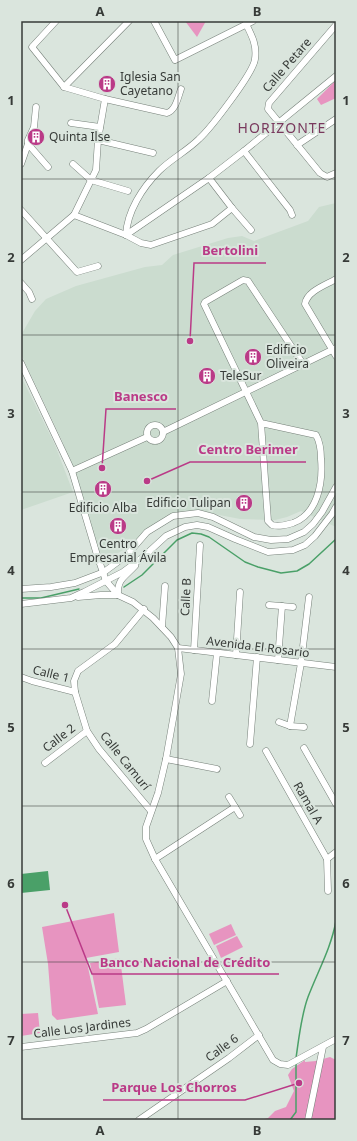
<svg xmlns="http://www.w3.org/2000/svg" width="357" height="1141" viewBox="0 0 357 1141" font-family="'Noto Sans',sans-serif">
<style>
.built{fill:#cbdccf}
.green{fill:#e794c0}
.water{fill:#4aa068}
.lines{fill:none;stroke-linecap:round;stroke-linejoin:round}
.stream{stroke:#4aa068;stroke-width:1.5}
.minor-casing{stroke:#768079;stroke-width:7}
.minor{stroke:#fff;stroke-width:6}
.grid{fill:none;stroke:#373b38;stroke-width:1;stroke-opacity:0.55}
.labels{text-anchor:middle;stroke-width:4;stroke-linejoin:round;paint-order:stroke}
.street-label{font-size:12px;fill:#373b38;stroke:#dae5dd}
.poi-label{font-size:12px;fill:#373b38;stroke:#dae5dd;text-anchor:start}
.quarter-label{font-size:14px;letter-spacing:1px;fill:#79395d;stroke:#dae5dd}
.leader{fill:none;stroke:#ba3a87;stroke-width:1.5}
.callout-dot{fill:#ba3a87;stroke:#dae5dd;stroke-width:1.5}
.callout-label{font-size:13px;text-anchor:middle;font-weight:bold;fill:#ba3a87;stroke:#dae5dd;stroke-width:4;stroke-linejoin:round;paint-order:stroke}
.neatline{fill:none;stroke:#373b38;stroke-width:1.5}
.grid-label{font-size:13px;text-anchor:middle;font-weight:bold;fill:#373b38}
</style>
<rect width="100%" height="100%" fill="#dae5dd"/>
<!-- built -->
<g class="built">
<path d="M336,203v324l-35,-16 -14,6 -12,3 -35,-1 -31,-6 -32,1 -32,18 -22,18 -13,8h-5l-5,-3 -37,-112 -42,-89v-19l14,-24 11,-12 30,-13 69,-19 17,-2 11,-10 55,-17 14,-2 12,5 54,-20 11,-14z"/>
<path d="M21,376l34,69 18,47 -52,18z"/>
</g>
<!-- green -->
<g class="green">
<path d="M185,21h21l-9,16z"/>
<path d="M336,80v18l-15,7 -4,-6z"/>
<path d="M114,913l5,39 -33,6 12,56 -41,6 -5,-5 -4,-51 -6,-37z"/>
<path d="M231,924l5,11 -22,10 -5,-11z"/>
<path d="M237,936l6,11 -22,11 -5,-12z"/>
<path d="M120,958l6,47 -27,3 -9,-45z"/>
<path d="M38,1013l2,20 -19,3v-22z"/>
<path d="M330,1057l4,2h2v60l-1,1h-74l7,-2 7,-7 11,-4 8,-16 -6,-16 4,-6 13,-9v2l11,-1z"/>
</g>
<!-- water -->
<path class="water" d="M48,871l2,19 -29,3v-19z"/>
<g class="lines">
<!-- stream -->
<g class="stream">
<path d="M124,587l18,-12 35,-35 15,-7 9,1 8,3 36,25 13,5 23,6 16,-2 12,-7 27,-25"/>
<path d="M21,598h20l38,-9"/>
<path d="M296,1058c3,-20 5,-42 12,-61 10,-26 23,-49 28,-76"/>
<path d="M290,1120l6,-8v-48"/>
</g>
<defs>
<g id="minor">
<path d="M56,21l-24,26 32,40 41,12 62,14c9,-3 11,-16 14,-24"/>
<path d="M154,21l21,39 78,-39"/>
<path d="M336,25l-67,78 -1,6 52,64 7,4 9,-4"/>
<path d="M64,87l65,-66"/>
<path d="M71,123l29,4"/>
<path d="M98,140l55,13"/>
<path d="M28,144v-4l6,-13 2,-20"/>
<path d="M297,145l39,-26"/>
<path d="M244,151l46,59 2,5"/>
<path d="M21,164l7,-20 20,23"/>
<path d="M73,164l18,16 37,11"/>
<path d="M209,178l23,30 19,22"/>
<path d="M21,210l56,62 21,-6"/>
<path d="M74,215l22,-45 2,-30 7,-41"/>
<path d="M126,235l83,-57 35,-27 92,-75"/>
<path d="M126,235c1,-23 16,-47 33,-64 12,-12 28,-20 40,-32 12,-11 55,-67 56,-80 2,-14 -3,-23 -9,-35"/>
<path d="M21,260l53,-45 52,20 15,8 10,2 61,-21 20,-16"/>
<path d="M336,279c-10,6 -29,12 -31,25l31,52"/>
<path d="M21,283l8,9 3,7"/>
<path d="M21,363l51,108 25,84 9,26 12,14 15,7 20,16 18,19 7,11 3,26 -15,85 -8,34 -12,34v12l9,20 118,201 7,4 8,1 48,-26"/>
<path d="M261,423l55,12c4,7 5,16 5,24 2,23 -3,55 -28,64 -7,2 -14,4 -21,2l-4,-4 -7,-98 -57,-119 1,-2 38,-22 5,1 55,83"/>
<circle cx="155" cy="433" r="8"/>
<path d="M163,432l173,-84"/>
<path d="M72,471l75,-34"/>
<path d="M97,556c9,5 13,5 23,2"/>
<path d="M21,589l30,-2 24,-4 29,-11 23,-17 20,-23 26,-16 25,-3 15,4 41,20 17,3 17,-1 16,-7 9,-8 9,-12 14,-25"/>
<path d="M118,595c-1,-16 7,-18 17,-29"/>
<path d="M78,597l23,-2h17"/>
<path d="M21,604l50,-6 13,-6 39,-20 19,-14 24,-22 19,-9 12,-2 11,2 27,12 33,13 25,-2 12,-5 10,-9 17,-22 4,-7"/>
<path d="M269,605l24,2"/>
<path d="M144,609l-29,35 -37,27 -4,10 1,11 12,39 12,18 52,62"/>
<path d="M162,627l3,-41"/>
<path d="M178,648l158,19"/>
<path d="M194,650l6,-105"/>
<path d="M236,655l4,-63"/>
<path d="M278,660l4,-54"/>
<path d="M21,677l11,4 43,11"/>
<path d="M212,701l5,-48"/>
<path d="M279,722l11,4 14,1"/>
<path d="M290,726l11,-63 8,-66"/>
<path d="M250,744l7,-87"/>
<path d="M304,748l32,56"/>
<path d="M266,751l61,108 1,32"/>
<path d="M166,759l51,10"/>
<path d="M45,763l42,-32"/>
<path d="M229,797l11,18"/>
<path d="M155,859l80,-52"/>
<path d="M327,859l9,-7"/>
<path d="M21,1047l116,-14 9,-4 81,-48"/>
<path d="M139,1120l90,-62 30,-23"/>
<path d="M308,1120l15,-73"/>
</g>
</defs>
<!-- minor casing -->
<use href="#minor" class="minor-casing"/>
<!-- minor -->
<use href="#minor" class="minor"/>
</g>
<!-- grid -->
<path class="grid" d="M178,21v1099M21,179h315M21,335h315M21,492h315M21,649h315M21,806h315M21,962h315"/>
<!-- icons -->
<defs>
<symbol id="building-disc" viewBox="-11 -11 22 22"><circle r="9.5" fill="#ba3a87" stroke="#dae5dd"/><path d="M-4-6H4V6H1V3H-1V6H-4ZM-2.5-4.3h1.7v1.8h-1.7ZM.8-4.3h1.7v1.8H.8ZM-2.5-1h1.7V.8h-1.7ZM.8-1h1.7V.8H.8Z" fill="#fff"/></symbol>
</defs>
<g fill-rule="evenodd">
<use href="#building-disc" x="97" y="74" width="20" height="20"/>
<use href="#building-disc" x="26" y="127" width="20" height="20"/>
<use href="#building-disc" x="243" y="347" width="20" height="20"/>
<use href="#building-disc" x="197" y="366" width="20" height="20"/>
<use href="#building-disc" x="93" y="479" width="20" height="20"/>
<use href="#building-disc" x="234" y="493" width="20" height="20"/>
<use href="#building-disc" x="108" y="516" width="20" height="20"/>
</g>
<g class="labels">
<!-- street labels -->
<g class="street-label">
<text transform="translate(287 65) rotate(-49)" y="4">Calle Petare</text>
<text transform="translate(186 597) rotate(-87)" y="4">Calle B</text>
<text transform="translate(258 647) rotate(7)" y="4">Avenida El Rosario</text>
<text transform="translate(51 674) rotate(14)" y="4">Calle 1</text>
<text transform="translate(59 738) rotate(-38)" y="4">Calle 2</text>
<text transform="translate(125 761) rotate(51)" y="4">Calle Camurí</text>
<text transform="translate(308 803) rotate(60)" y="4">Ramal A</text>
<text transform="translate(82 1028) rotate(-7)" y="4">Calle Los Jardines</text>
<text transform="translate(222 1048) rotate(-36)" y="4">Calle 6</text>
</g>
<!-- poi labels -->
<g class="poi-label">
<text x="120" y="81">Iglesia San<tspan x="120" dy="14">Cayetano</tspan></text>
<text x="49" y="141">Quinta Ilse</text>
<text x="266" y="354">Edificio<tspan x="266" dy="14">Oliveira</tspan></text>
<text x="220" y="380">TeleSur</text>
<text x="231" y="507" text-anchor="end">Edificio Tulipan</text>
<text x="103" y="512" text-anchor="middle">Edificio Alba</text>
<text x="118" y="548" text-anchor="middle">Centro<tspan x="118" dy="14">Empresarial Ávila</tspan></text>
</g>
<!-- quarter labels -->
<g class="quarter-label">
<text x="282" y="133">HORIZONTE</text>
</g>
</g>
<!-- callouts -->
<path class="leader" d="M190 341L194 263H266M102 468L106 409H176M147 481L190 462H306M65 905L92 974H279M299 1083L245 1100H103"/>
<g class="callout-dot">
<circle cx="190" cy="341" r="4"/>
<circle cx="102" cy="468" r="4"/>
<circle cx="147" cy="481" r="4"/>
<circle cx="65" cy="905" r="4"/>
<circle cx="299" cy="1083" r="4"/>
</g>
<g class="callout-label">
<text x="230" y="255">Bertolini</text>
<text x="141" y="401">Banesco</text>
<text x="248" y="454">Centro Berimer</text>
<text x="185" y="967">Banco Nacional de Crédito</text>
<text x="174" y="1092">Parque Los Chorros</text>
</g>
<!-- border -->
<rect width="357" height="1141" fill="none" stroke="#dae5dd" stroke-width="44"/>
<rect x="22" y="22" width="313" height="1097" class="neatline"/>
<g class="grid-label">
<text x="100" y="16">A</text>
<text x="257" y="16">B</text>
<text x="11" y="105">1</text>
<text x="346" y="105">1</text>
<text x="11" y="262">2</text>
<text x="346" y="262">2</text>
<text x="11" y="418">3</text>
<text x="346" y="418">3</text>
<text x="11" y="575">4</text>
<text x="346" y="575">4</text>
<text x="11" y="732">5</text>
<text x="346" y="732">5</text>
<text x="11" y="888">6</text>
<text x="346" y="888">6</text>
<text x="11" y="1045">7</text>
<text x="346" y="1045">7</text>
<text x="100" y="1135">A</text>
<text x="257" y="1135">B</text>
</g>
</svg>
